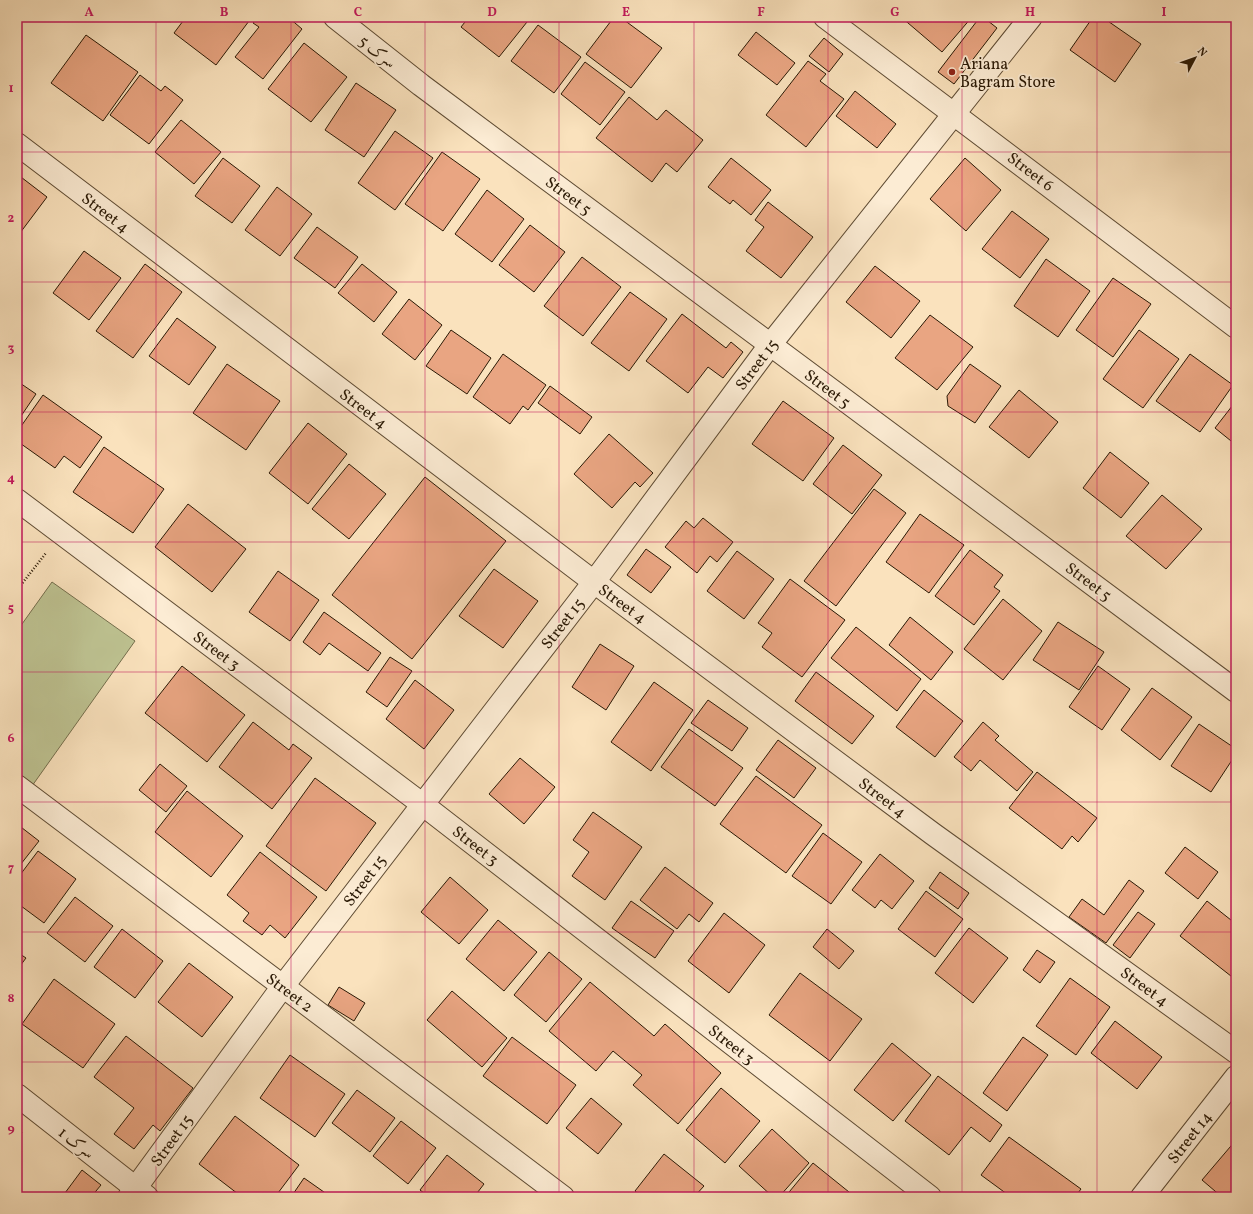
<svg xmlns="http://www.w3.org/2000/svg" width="1253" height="1214" viewBox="0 0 1253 1214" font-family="Vollkorn,Amiri,serif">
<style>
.green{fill:#bec392;stroke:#746e4c}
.building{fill:#e9a582;stroke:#2a1905}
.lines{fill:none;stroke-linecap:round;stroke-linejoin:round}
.minor-casing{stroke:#5e4b33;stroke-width:24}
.path{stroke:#2a1905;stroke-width:2.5;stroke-dasharray:1 2;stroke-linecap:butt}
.minor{stroke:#fcecd4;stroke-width:22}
.grid{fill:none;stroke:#c2185b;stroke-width:1;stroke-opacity:0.55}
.poi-dot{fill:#8f2418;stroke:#fcecd4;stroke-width:1.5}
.labels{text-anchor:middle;stroke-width:3.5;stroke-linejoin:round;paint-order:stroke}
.street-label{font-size:16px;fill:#2a1905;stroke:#fcecd4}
.poi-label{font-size:16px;fill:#2a1905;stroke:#fcecd4;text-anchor:start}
.neatline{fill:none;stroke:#c2185b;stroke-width:1.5}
.grid-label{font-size:13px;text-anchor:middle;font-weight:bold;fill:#c2185b}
</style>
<rect width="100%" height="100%" fill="#fae2bd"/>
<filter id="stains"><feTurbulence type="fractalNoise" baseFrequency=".005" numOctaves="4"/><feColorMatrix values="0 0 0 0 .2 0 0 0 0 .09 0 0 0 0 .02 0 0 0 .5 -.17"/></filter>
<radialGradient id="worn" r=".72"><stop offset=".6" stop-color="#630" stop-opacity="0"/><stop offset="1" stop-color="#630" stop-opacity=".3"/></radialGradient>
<!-- green -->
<path class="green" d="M52,582l83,59 -103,145 -15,-10v-145z"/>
<!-- building -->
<g class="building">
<path d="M164,17h11l-4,5z"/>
<path d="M186,17h66l-36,48 -42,-32z"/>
<path d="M258,17h30l14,12 -39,50 -28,-22 24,-30 -6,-4z"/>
<path d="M469,17h62l-32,40 -38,-30z"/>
<path d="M614,17h6l42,31 -31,40 -45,-34z"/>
<path d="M901,17h71l-30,35z"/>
<path d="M980,17h3l14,11 -43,56 -16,-12z"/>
<path d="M1093,17h9l39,27 -26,38 -45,-32z"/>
<path d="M538,25l43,32 -27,36 -43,-32z"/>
<path d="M756,32l39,31 -18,22 -39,-30z"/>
<path d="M86,35l52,37 -35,49 -52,-38z"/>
<path d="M824,38l19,16 -14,18 -20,-16z"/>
<path d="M304,43l43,34 -36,45 -43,-33z"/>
<path d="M808,61l18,13 -6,7 24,18 -38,48 -40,-32z"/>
<path d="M585,62l40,30 -25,33 -39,-31z"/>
<path d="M140,75l21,16 4,-5 18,14 -34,44 -39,-29z"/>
<path d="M356,83l40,27 -32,47 -39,-27z"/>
<path d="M855,91l41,33 -19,24 -41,-32z"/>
<path d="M629,97l28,23 9,-10 37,30 -26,32 -11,-9 -14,19 -56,-44z"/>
<path d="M181,120l40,32 -27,32 -39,-32z"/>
<path d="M395,131l38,27 -38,52 -37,-27z"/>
<path d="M442,152l38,27 -37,52 -38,-27z"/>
<path d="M223,158l37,28 -28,37 -37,-27z"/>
<path d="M731,158l40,32 -20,25 -18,-15 -3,4 -22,-17z"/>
<path d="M965,158l36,32 -35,41 -36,-32z"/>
<path d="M17,174l30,23 -30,40z"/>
<path d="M277,187l35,27 -32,42 -35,-26z"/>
<path d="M487,190l37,29 -32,43 -37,-28z"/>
<path d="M768,202l45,35 -32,41 -35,-27 18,-24 -9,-7z"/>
<path d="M1012,211l37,28 -29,39 -38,-29z"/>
<path d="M530,225l35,27 -31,40 -35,-27z"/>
<path d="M317,227l41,30 -23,31 -41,-30z"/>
<path d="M84,251l37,27 -32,42 -36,-27z"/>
<path d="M582,257l39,30 -38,49 -39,-30z"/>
<path d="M1046,259l44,32 -32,46 -44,-31z"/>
<path d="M145,264l37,28 -49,66 -37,-27z"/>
<path d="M362,264l35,28 -23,30 -36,-29z"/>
<path d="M875,266l45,35 -29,37 -45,-36z"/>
<path d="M1113,278l38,26 -38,53 -37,-27z"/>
<path d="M630,292l37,27 -38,52 -38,-28z"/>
<path d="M409,299l33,26 -27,35 -33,-26z"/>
<path d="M682,314l44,34 5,-6 12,10 -20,26 -15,-11 -20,26 -42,-32z"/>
<path d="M930,315l43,32 -36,43 -42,-32z"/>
<path d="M177,318l39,29 -27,38 -40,-29z"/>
<path d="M451,330l40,28 -24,36 -41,-28z"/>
<path d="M1139,330l40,29 -36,49 -40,-29z"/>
<path d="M503,354l43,31 -18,25 -5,-4 -13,18 -37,-27z"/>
<path d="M1190,354l43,31 -33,47 -44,-31z"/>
<path d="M227,364l53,37 -34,49 -53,-37z"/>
<path d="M970,364l31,22 -26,37 -27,-17 -1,-10z"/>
<path d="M17,381l19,13 -19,28z"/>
<path d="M550,386l42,31 -12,17 -42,-31z"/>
<path d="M1019,390l39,32 -29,36 -40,-31z"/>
<path d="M43,395l59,42 -22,31 -16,-12 -9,12 -38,-27v-9z"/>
<path d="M783,401l51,37 -31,43 -51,-37z"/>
<path d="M1236,401v44l-21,-17z"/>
<path d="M308,423l39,31 -39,50 -39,-31z"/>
<path d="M609,434l44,39 -13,14 -5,-5 -23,26 -38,-34z"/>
<path d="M843,445l39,30 -30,39 -39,-30z"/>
<path d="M104,447l60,42 -31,44 -60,-41z"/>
<path d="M1110,452l39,31 -28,35 -38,-30z"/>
<path d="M349,464l37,30 -37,45 -37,-30z"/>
<path d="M425,477l81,64 -94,118 -80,-64z"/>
<path d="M874,489l32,24 -70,93 -32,-25z"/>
<path d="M1162,495l40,34 -36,40 -40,-33z"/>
<path d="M188,504l58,45 -34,43 -57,-45z"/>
<path d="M920,514l44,31 -35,48 -43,-31z"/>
<path d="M703,518l30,24 -16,20 -7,-6 -13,17 -32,-26 21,-26 8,7z"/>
<path d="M646,549l25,18 -20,26 -24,-18z"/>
<path d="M970,550l33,25 -9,12 6,4 -26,34 -39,-29z"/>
<path d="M737,551l37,28 -30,40 -37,-28z"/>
<path d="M494,569l44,32 -35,47 -44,-32z"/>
<path d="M278,571l41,29 -29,41 -41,-29z"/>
<path d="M790,579l55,41 -43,57 -40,-30 10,-14 -14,-10z"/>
<path d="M1003,599l39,32 -39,49 -39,-31z"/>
<path d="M324,612l57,41 -13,18 -39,-28 -9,12 -17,-13z"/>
<path d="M910,617l43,35 -22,28 -42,-35z"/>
<path d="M1058,622l46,30 -25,38 -46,-30z"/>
<path d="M856,627l65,52 -24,32 -66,-53z"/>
<path d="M600,644l34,22 -28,44 -34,-23z"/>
<path d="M390,657l22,14 -25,36 -21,-15z"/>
<path d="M182,666l63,49 -38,47 -62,-49z"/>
<path d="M1098,666l32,23 -28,41 -33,-23z"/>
<path d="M816,672l58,44 -22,28 -57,-43z"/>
<path d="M415,680l39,30 -30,39 -38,-30z"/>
<path d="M654,682l39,28 -42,61 -40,-29z"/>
<path d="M1152,688l40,29 -32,43 -39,-30z"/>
<path d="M924,690l39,31 -28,36 -39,-30z"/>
<path d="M708,700l40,28 -16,23 -41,-28z"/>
<path d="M253,722l36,28 4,-6 19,14 -40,51 -53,-42z"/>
<path d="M983,722l16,14 -4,4 38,32 -16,19 -37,-31 -9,11 -17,-14z"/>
<path d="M1199,724l37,25v5l-25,38 -40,-26z"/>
<path d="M689,729l54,39 -28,38 -54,-39z"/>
<path d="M778,740l38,28 -22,30 -38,-28z"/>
<path d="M520,758l35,29 -31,37 -35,-30z"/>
<path d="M160,764l27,22 -21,26 -27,-22z"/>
<path d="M1037,772l60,46 -19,24 -6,-6 -10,13 -53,-41z"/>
<path d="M756,776l66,49 -36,48 -66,-49z"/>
<path d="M315,778l61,45 -50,68 -60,-45z"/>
<path d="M187,791l56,45 -32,41 -56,-45z"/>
<path d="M1236,794v11l-5,-4z"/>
<path d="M593,812l49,35 -37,53 -33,-24 17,-24 -16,-12z"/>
<path d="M17,824l22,17 -22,28z"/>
<path d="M823,833l39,29 -31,42 -39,-28z"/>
<path d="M1185,847l33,25 -20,27 -33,-26z"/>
<path d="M38,851l38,28 -32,44 -27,-20v-24z"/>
<path d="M260,852l57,45 -32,41 -15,-13 -8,10 -19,-14 6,-8 -22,-18z"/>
<path d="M880,854l34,27 -22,28 -11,-9 -6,8 -23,-18z"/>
<path d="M665,867l48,36 -14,19 -10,-8 -12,15 -37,-29z"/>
<path d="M940,872l29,21 -11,16 -29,-21z"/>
<path d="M450,877l38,33 -29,34 -38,-32z"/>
<path d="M1129,880l15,11 -38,52 -37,-26 13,-18 22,16z"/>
<path d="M926,891l37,28 -28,38 -37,-28z"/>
<path d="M75,897l38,29 -28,36 -38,-29z"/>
<path d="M631,901l43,30 -19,27 -43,-30z"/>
<path d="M1207,901l29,23v56l-56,-44z"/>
<path d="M1138,912l17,12 -25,34 -17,-13z"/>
<path d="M724,913l41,32 -36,48 -41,-32z"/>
<path d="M498,920l39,32 -33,39 -38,-32z"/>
<path d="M969,928l39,30 -35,45 -38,-30z"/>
<path d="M122,929l41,32 -28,37 -41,-31z"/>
<path d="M827,929l27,22 -15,18 -26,-22z"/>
<path d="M1037,950l18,12 -15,21 -17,-13z"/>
<path d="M17,952l9,6 -9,12z"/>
<path d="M549,952l33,27 -36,43 -32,-27z"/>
<path d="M189,963l44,34 -31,40 -44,-35z"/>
<path d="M800,973l62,46 -32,42 -61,-46z"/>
<path d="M1070,978l40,29 -34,48 -40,-29z"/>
<path d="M54,979l61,45 -32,44 -61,-44z"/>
<path d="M590,982l64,54 11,-12 56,49 -43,51 -45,-39 9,-10 -29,-24 -17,20 -47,-40z"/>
<path d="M339,987l26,16 -11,18 -26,-16z"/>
<path d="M452,991l55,47 -25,29 -55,-47z"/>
<path d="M1115,1021l47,36 -25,32 -46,-36z"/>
<path d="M126,1036l67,52 -33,43 -7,-6 -19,24 -20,-15 20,-26 -40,-31z"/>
<path d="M512,1037l64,48 -29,39 -64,-48z"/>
<path d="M1023,1037l25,18 -41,56 -24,-18z"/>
<path d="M892,1043l39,32 -38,46 -39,-31z"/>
<path d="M290,1055l55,39 -30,43 -55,-39z"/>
<path d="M938,1076l64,49 -12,17 -19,-15 -22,28 -44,-34z"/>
<path d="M721,1088l39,33 -35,42 -39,-33z"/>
<path d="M357,1090l38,28 -25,34 -38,-29z"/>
<path d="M591,1098l31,26 -24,30 -32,-26z"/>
<path d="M235,1116l64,49 -24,32h-33l-43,-33z"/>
<path d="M401,1121l35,27 -28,36 -35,-28z"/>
<path d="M17,1128l5,4 -5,8z"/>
<path d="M772,1129l37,34 -30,34h-6l-34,-31z"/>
<path d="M1009,1137l72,52 -6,8h-64l-30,-22z"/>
<path d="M1236,1140v57h-14l-20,-17z"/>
<path d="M664,1154l40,32 -10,11h-52l-7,-6z"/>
<path d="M447,1155l37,29 -10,13h-45l-9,-7z"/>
<path d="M813,1163l36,29 -4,5h-60z"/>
<path d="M82,1170l19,15 -10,12h-29z"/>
<path d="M304,1178l27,19h-40z"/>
</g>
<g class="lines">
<defs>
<g id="minor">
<path d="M335,17l86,68 815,606"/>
<path d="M825,17l411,310"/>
<path d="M17,144l577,438 339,252 303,218"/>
<path d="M17,500l405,304 508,393"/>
<path d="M17,786l546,411"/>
<path d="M17,1095l130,102"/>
<path d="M129,1197l154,-211 311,-404 176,-237 261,-328"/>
<path d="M1142,1197l94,-120"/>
</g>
</defs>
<!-- minor casing -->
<use href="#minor" class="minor-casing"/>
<!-- path -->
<path class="path" d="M17,590l29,-37"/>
<!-- minor -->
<use href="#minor" class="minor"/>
</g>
<!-- grid -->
<path class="grid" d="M156,17v1180M291,17v1180M425,17v1180M559,17v1180M694,17v1180M828,17v1180M962,17v1180M1097,17v1180M17,152h1219M17,282h1219M17,412h1219M17,542h1219M17,672h1219M17,802h1219M17,932h1219M17,1062h1219"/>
<!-- markers -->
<circle class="poi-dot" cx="952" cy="72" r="4"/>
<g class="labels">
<!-- street labels -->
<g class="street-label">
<text transform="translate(378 51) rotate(38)" y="6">سرک 5</text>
<text transform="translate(1031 171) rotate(37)" y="6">Street 6</text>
<text transform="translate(569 195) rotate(37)" y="6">Street 5</text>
<text transform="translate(106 212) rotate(37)" y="6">Street 4</text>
<text transform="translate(756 364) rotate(-53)" y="6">Street 15</text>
<text transform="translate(828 388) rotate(37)" y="6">Street 5</text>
<text transform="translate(364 408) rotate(37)" y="6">Street 4</text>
<text transform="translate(1089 581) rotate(37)" y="6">Street 5</text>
<text transform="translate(623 603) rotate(36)" y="6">Street 4</text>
<text transform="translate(562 623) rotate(-52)" y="6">Street 15</text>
<text transform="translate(217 650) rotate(37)" y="6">Street 3</text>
<text transform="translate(883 797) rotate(37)" y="6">Street 4</text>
<text transform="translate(476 845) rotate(38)" y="6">Street 3</text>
<text transform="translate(364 880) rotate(-53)" y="6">Street 15</text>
<text transform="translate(1145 986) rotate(36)" y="6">Street 4</text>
<text transform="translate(290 992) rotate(37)" y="6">Street 2</text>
<text transform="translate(732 1044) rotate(38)" y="6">Street 3</text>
<text transform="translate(1189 1137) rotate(-52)" y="6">Street 14</text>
<text transform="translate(171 1140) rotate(-54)" y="6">Street 15</text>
<text transform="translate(77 1142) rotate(38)" y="6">سرک 1</text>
</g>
<!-- poi labels -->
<g class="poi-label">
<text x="960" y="69">Ariana<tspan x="960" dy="18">Bagram Store</tspan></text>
</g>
</g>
<!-- margin -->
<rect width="1253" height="1214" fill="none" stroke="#fae2bd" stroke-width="44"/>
<!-- north arrow -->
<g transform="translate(1195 58) rotate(49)" stroke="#fcecd4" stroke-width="3" paint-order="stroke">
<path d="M0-3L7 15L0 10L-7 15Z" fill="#2a1905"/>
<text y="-6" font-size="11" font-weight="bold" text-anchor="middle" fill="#2a1905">N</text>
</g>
<rect x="22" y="22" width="1209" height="1170" class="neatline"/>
<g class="grid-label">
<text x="89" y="16">A</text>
<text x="224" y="16">B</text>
<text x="358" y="16">C</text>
<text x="492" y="16">D</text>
<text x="626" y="16">E</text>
<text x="761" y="16">F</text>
<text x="895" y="16">G</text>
<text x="1030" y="16">H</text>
<text x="1164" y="16">I</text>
<text x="11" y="92">1</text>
<text x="11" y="222">2</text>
<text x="11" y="352">3</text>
<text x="11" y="482">4</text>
<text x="11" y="612">5</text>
<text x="11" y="742">6</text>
<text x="11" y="872">7</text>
<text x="11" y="1002">8</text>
<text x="11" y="1132">9</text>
</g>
<rect width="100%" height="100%" filter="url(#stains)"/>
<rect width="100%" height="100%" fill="url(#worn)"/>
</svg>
